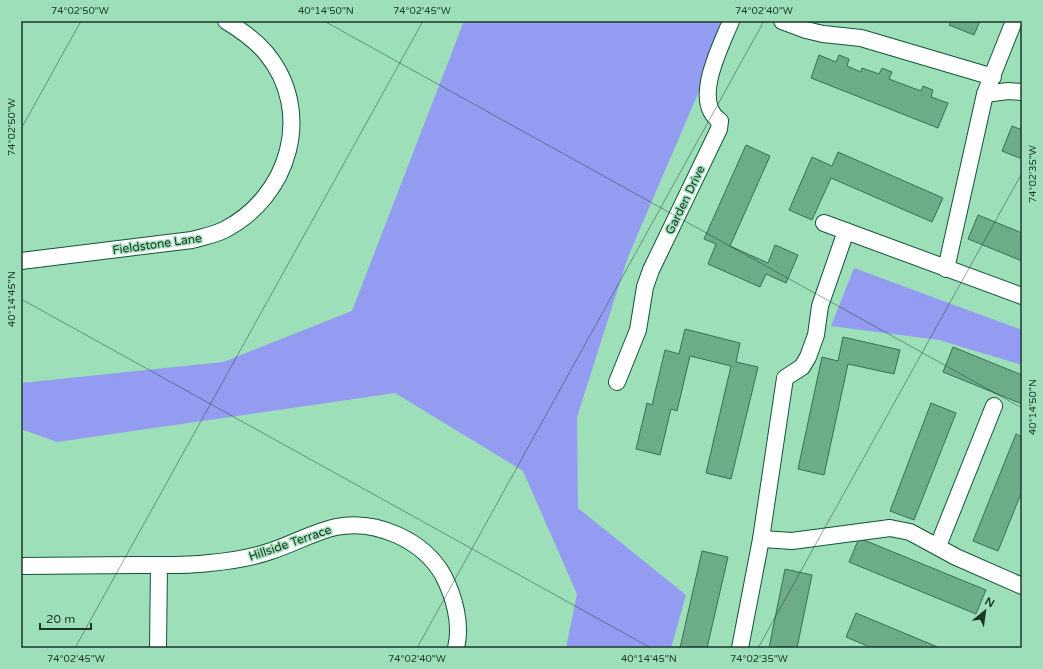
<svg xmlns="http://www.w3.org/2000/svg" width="1043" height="669" viewBox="0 0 1043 669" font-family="'Varela Round',sans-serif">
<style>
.green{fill:#939cf1}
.building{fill:#6cac87;stroke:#337351}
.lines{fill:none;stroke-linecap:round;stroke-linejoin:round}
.street-casing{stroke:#105636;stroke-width:18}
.street{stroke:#fff;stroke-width:16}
.ticks{fill:none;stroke:#1c3728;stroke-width:1;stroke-opacity:0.45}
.labels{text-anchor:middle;stroke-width:3;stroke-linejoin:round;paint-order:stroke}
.street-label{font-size:12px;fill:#1c3728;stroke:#9ddfb8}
.neatline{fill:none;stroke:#1c3728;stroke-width:1.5}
.ticks-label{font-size:10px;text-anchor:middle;fill:#1c3728}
</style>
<rect width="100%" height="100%" fill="#9ddfb8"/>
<!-- green -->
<g class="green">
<path d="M464,21h265l-101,236 -51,160 1,91 108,87 -15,53h-105l11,-54 -54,-123 -128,-78 -338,49 -36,-13v-46l202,-21 129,-51z"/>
<path d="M854,268l168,62v35l-83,-25 -108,-14z"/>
</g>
<!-- building -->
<g class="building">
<path d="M951,21h29l-6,14 -25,-10z"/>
<path d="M819,55l17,7 3,-7 10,4 -2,7 14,6 1,-4 17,6 3,-6 10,4 -3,7 32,12 2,-5 10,4 -2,7 17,6 -10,25 -127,-50z"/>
<path d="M1012,126l10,4v29l-20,-8z"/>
<path d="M746,145l24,11 -40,90 38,17 7,-18 23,10 -12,28 -20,-9 -6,13 -52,-23 8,-20 -12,-5z"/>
<path d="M838,152l105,46 -11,24 -101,-44 -19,42 -23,-10 23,-53 20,9z"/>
<path d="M978,215l44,18v28l-54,-22z"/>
<path d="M685,329l55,14 -4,19 22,5 -27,112 -25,-6 25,-107 -41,-10 -13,55 -6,-2 -11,46 -24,-6 11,-46 5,2 13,-55 14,4z"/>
<path d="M843,337l57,13 -6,24 -46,-10 -24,111 -26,-6 24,-112 16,4z"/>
<path d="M953,347l69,28v29l-79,-32z"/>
<path d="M931,403l25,10 -42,107 -24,-9z"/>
<path d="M1016,434l6,3v54l-24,60 -25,-10z"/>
<path d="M859,538l127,52 -10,24 -127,-52z"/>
<path d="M702,551l26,6 -21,91h-27z"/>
<path d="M785,569l27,6 -15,73h-28z"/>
<path d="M856,613l84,35h-68l-26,-11z"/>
</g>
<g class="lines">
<defs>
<g id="street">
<path d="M782,21l24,9 17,4 38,4 132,39"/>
<path d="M985,94l23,-3 14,1"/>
<path d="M824,223l198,73"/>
<path d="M21,261l171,-21c10,-3 22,-5 32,-10 65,-33 91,-118 42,-177 -11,-13 -25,-23 -40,-32"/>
<path d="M946,269l39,-175 29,-73"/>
<path d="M617,382l21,-52 7,-43 6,-17 68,-141 1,-8c-29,-19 1,-75 11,-100"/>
<path d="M761,539l31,2 98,-13 20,4 46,25 66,29"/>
<path d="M938,546l56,-140"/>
<path d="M21,566c38,0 77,-1 115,-1 24,0 49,1 73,-2 21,-2 42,-5 62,-12 22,-7 42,-19 65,-24 40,-8 87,13 107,48 11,21 19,49 13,73"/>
<path d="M158,648l1,-83"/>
<path d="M740,648l21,-109 24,-161 17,-11 6,-10 8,-22 4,-29 26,-75"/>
</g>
</defs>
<!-- street casing -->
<use href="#street" class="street-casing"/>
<!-- street -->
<use href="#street" class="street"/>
</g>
<!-- ticks -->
<path class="ticks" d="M324,21l698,387M21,129l60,-108M21,299l630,349M75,648l348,-627M417,648l347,-627M758,648l264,-475"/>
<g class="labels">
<!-- street labels -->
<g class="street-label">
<text transform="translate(685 200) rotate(-64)" y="4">Garden Drive</text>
<text transform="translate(157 244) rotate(-8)" y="4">Fieldstone Lane</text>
<text transform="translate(290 543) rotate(-19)" y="4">Hillside Terrace</text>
</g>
</g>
<!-- border -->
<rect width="1043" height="669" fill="none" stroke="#9ddfb8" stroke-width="44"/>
<!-- north arrow -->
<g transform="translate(985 611) rotate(29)" stroke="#9ddfb8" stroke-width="3" paint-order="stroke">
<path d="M0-3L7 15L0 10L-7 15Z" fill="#1c3728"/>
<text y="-6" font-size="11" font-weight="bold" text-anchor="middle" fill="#1c3728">N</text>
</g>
<!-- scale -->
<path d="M40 623v6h51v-6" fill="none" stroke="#1c3728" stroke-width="2"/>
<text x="46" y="623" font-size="12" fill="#1c3728" stroke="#9ddfb8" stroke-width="3" paint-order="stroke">20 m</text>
<rect x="22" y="22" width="999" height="625" class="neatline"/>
<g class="ticks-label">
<text x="80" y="14">74°02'50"W</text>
<text x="326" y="14">40°14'50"N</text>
<text x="422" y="14">74°02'45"W</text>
<text x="764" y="14">74°02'40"W</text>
<text transform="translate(11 127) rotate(-90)" y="4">74°02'50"W</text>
<text transform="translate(1032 174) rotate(-90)" y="4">74°02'35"W</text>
<text transform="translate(11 299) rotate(-90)" y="4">40°14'45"N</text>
<text transform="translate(1032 407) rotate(-90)" y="4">40°14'50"N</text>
<text x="76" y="662">74°02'45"W</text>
<text x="417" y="662">74°02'40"W</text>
<text x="649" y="662">40°14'45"N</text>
<text x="759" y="662">74°02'35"W</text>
</g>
</svg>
